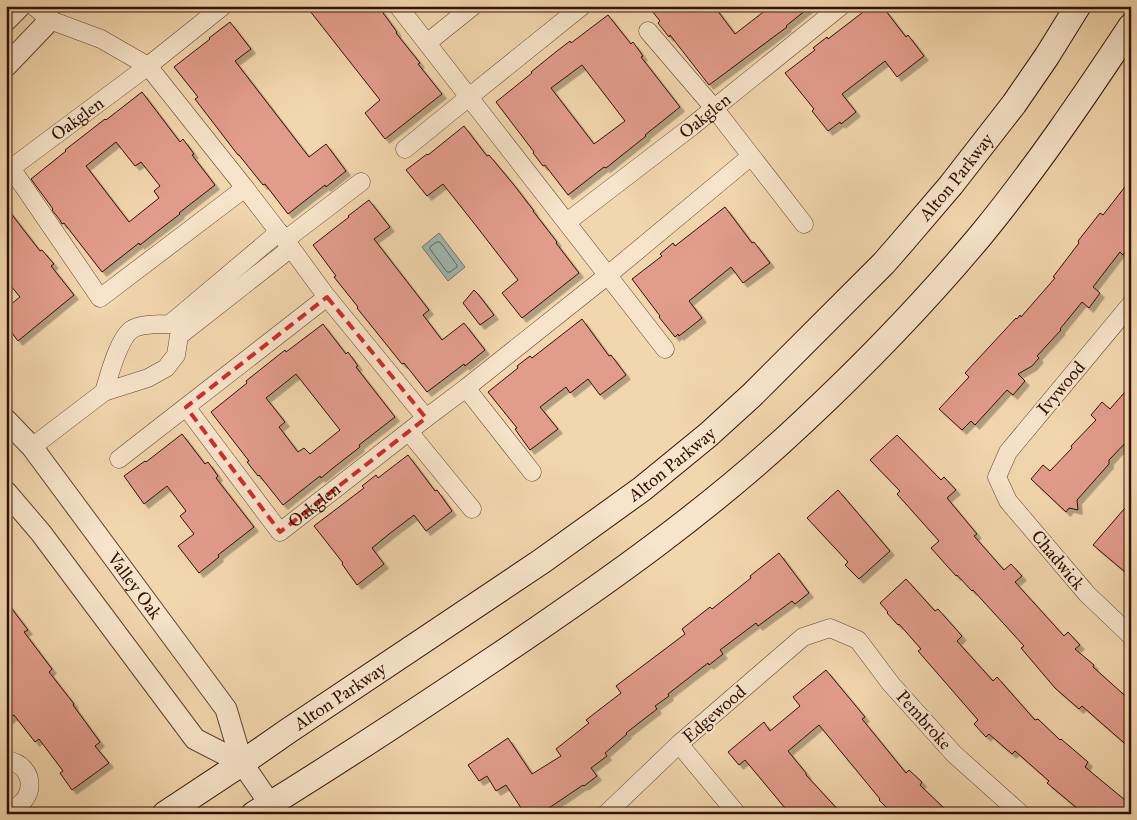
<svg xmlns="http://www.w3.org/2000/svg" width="1137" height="820" viewBox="0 0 1137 820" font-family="'IM FELL Great Primer',serif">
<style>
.water{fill:#9cb8af;stroke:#71756b}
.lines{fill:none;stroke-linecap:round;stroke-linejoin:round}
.shore{stroke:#66645a;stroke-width:1}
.building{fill:#e29c8c;stroke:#311104;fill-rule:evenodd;filter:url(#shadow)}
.minor-casing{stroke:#61422e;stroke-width:19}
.tertiary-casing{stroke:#61422e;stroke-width:23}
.secondary-casing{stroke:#311104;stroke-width:27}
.minor{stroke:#f7e4ca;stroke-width:18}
.tertiary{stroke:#f7e4ca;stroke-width:21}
.secondary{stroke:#f7e4ca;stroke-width:25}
.marked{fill:none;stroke:#d62828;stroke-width:4;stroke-dasharray:10 6;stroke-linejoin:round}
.labels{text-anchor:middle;stroke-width:4.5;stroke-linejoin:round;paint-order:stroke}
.street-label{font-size:18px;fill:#311104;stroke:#f7e4ca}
</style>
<defs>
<filter id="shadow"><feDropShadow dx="4.5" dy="4.5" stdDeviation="0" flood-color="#0004"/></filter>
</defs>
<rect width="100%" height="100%" fill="#f2d6ad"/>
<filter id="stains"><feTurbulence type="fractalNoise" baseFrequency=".004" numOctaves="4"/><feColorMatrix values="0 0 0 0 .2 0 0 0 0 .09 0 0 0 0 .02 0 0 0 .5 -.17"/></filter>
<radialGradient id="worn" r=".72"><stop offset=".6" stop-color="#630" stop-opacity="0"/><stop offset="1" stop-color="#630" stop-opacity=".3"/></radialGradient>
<!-- water -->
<path class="water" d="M439,233l26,34 -17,14 -26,-34z"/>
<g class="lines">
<!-- shore -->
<path class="shore" d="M437,242h3l17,23v2l-7,5h-3l-17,-23v-2z"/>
</g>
<!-- building -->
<g class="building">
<path d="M306,6h72l19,26 -1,1 24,30 -2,1 24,30 -57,45 -20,-26 15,-13z"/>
<path d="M648,6h66l21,28 36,-28h40l-25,20 1,1 -78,58 -39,-50 -1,2 -11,-14 2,-2z"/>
<path d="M871,6h11l24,31 2,-2 16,21 -27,21 -12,-16 -43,33 14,18 -15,12 -1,-2 -12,9 -16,-20 2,-2 -29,-36 30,-23 -2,-2 14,-11 1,2z"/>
<path d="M608,15l23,29 2,-2 10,14 -2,1 39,50 -35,28 1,1 -40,32 -2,-1 -36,28 -23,-30 -2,1 -10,-13 1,-1 -38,-50 36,-29 -1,-1 26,-21 13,-10 1,2zM582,65l43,56 -31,23 -43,-56z"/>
<path d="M230,22l21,27 -16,12 74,96 17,-13 20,27 -20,16 -1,-2 -37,29 -23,-30 -2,1 -24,-30h-1l-43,-56 3,-2 -24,-30 36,-28 -1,-1z"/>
<path d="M142,92l38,50 3,-3 11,15 -2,1 23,30 -36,28 1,1 -30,23 -10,8 -1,-2 -37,29 -38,-49 -2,1 -2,-4 -8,-10 1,-1 -22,-30 35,-28 -1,-1 40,-31 1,1zM116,142l19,24 6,-4 19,24 -6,5 5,7 -30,24 -43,-56z"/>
<path d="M464,126l23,30 2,-1 25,30 20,26h-1l24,31 -1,1 23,30 -57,45 -20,-25 16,-13 -41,-53 -34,-43 -16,12 -21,-26 21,-16 1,1z"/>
<path d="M1131,179v66l-8,10 -3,-3 -27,35 7,6 -11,15 -7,-6 -22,27 1,1 -24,26 2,2 -7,8 -14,8 7,7 -12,14 -6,-5 -32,35 -4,-4 -9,9 -23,-21 30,-32 -4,-4 51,-55 1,1 3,-4 1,2 34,-39 -2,-1 26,-34 -1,-2 22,-28 3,2z"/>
<path d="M369,200l21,27 -16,12 55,71 -6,5 19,25 22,-17 21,27 -20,16 -1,-2 -37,28 -23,-29 -2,1 -45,-56 1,-1 -24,-30 2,-1 -23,-31 36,-28 -1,-1z"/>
<path d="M6,207l34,44 2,-1 12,14 -3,2 23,29 -56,46 -12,-16v-17l14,-11 -14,-17z"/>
<path d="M725,207l27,36 2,-1 16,21 -27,20 -12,-16 -42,34 13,17 -23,18 -1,-2 -3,3 -16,-20 1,-1 -28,-37 30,-23 -2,-2 13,-11 2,3z"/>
<path d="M474,290l4,4 16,21 -14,10 -17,-22z"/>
<path d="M582,319l27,37 2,-1 15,20 -26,20 -12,-16 -18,14 -4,-6 -26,20 18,22 -28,21 -15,-21 2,-1 -29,-36 30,-24 -1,-2 13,-10 2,2z"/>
<path d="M323,324l23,30 2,-2 10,14 -2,1 39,50 -36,28 1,2 -27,21 -12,10 -1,-2 -37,29 -24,-30 -1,1 -11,-14 2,-1 -38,-49 36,-29 -1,-2 39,-31 1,2zM296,374l44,56 -30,24 -6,-6 -6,4 -19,-25 6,-5 -19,-24z"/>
<path d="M1131,385v52l-22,23v4l-32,36 1,10 -9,-2 -3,4 -35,-33 12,-14 7,6 22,-23 -1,-2 25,-26 -5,-5 11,-13 8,7z"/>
<path d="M182,434l23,30 3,-2 10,14 -2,2 38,49 -36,28 1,2 -20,16 -21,-27 16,-12 -14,-18 6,-5 -19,-25 -23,18 -20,-28 21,-15 1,1z"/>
<path d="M897,435l44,45 3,-3 12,13 -9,8 30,36 -3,2 30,34 7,-6 11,12 -7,6 49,54 4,-4 12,13 -5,4 19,16 -1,2 38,34v48l-49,-43 -3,3 -24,-21 -34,-40 3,-2 -51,-56 -1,1 -15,-16 -1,1 -25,-28 8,-7 -42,-47 3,-3 -30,-31z"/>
<path d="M408,455l27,36 2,-1 15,21 -26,20 -12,-16 -25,19 -17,14 12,16 -27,21 -15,-21 1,-1 -29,-37 50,-38 -2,-2 14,-11 2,3z"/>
<path d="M838,490l52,61 -31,28 -14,-14 3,-3 -41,-44z"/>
<path d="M1131,501v76l-38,-32z"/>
<path d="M779,553l30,40 -14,11 -3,-3 -34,25 -2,-3 -36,27 3,4 -14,11 -1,-2 -40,31 1,2 -14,10 2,3 -31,24 1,1 -22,19 2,3 -16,12 6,8 -13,10 -1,-1 -43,29h-15l-19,-29 -10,6 -9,-15 -8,5 -11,-16 40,-27 24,36 29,-18 -5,-7 33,-26 -3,-3 35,-27 -5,-7 69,-52 -3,-5 28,-22 2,2 39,-31 -1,-2z"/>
<path d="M906,579l29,32 3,-2 24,27 -5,5 36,40 4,-4 38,43 3,-1 22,21 1,-1 27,23 -3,5 46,38v9h-47l-37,-31 2,-2 -34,-30 -3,3 -23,-20 -3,3 -12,-13 4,-4 -60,-69 3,-2 -22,-25 -1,1 -11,-12 1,-1 -8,-9z"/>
<path d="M6,601l22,29 -4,2 28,37 -3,3 25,32 -1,1 27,37 -5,4 14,17 -37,27 -12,-17 3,-2 -24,-32 -4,3 -21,-27 -8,6z"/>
<path d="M826,670l39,47 -3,2 44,54 3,-3 13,12 -2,3 30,29h-57l-14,-14 1,-1 -61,-74 -31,26 18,22v2l36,39h-52l-45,-54 -6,5 -11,-13 36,-30 6,9 30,-25 -7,-9z"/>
</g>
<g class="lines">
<defs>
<g id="minor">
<path d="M34,6l16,14 51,19 47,27 97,122 46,60 36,49 99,121"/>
<path d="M398,6l267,343"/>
<path d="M648,31l66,77 90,116"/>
<path d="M427,43l46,-37"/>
<path d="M405,149l64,-52 113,-91"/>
<path d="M11,168l89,130 145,-110"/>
<path id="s1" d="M6,172l142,-106 75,-60"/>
<path id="s2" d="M567,222l124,-95 150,-121"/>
<path d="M285,240l76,-58"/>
<path d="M1131,304l-123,148 -11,25 11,24 79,93 44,42"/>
<path d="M466,388l66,84"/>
<path d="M104,392c5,-16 14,-52 27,-62 8,-6 29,-6 39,-6l109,-92"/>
<path id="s3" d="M186,407l94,125 146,-114 40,-30 142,-113 142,-118"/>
<path d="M409,432l63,77"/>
<path d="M32,447l72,-55 44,-14 18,-10 10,-13 3,-19 112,-88"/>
<path d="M119,459l208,-162"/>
<path d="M679,744l58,70"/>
<path d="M6,760c32,5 31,44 0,51"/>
<path d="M606,814l73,-70 124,-107 27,-9 28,12 33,44 63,70 67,60"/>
</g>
<g id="tertiary">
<path d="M6,20l14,-14"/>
<path d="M6,66l44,-46"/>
<path id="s4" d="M6,420l26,27 194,262 16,54 35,51"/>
<path d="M6,492l35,41 154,206 47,24"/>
</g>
<g id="secondary">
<path id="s5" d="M165,814l77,-51 46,-32 254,-170 100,-72 66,-54 44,-40 132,-132 20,-23 47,-55 63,-81 33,-48 31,-50"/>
<path d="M254,814c82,-50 162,-103 241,-156 108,-73 214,-147 309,-237 62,-58 122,-120 177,-186 54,-66 103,-138 150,-209"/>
</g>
</defs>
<!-- minor casing -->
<use href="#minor" class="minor-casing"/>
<!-- tertiary casing -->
<use href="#tertiary" class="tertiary-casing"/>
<!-- secondary casing -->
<use href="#secondary" class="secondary-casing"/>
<!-- minor -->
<use href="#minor" class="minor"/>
<!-- tertiary -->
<use href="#tertiary" class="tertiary"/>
<!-- secondary -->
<use href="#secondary" class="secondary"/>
</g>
<!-- marked area -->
<path class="marked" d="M327,297l99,121 -146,114 -94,-125z"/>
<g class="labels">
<!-- street labels -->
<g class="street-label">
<text dy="6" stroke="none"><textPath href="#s2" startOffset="174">Oakglen</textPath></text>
<text dy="6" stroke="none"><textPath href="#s1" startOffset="89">Oakglen</textPath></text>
<text dy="6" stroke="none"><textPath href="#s5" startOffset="1021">Alton Parkway</textPath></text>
<text transform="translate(1061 388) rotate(-50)" y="6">Ivywood</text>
<text dy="6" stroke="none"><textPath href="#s5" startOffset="616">Alton Parkway</textPath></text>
<text dy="6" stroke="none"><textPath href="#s3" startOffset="200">Oakglen</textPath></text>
<text transform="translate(1058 560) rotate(50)" y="6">Chadwick</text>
<text dy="6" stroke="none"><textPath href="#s4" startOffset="210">Valley Oak</textPath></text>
<text dy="6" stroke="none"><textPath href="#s5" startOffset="211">Alton Parkway</textPath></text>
<text transform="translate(714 714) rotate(-41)" y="6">Edgewood</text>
<text transform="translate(924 720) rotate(48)" y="6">Pembroke</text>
</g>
</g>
<!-- margin -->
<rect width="1137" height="820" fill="none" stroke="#f2d6ad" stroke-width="25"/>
<rect x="8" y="8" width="1122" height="805" fill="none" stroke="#311104" stroke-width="2.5"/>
<rect x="12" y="12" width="1112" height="795" fill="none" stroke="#311104"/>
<rect width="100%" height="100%" filter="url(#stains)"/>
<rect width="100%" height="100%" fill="url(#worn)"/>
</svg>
